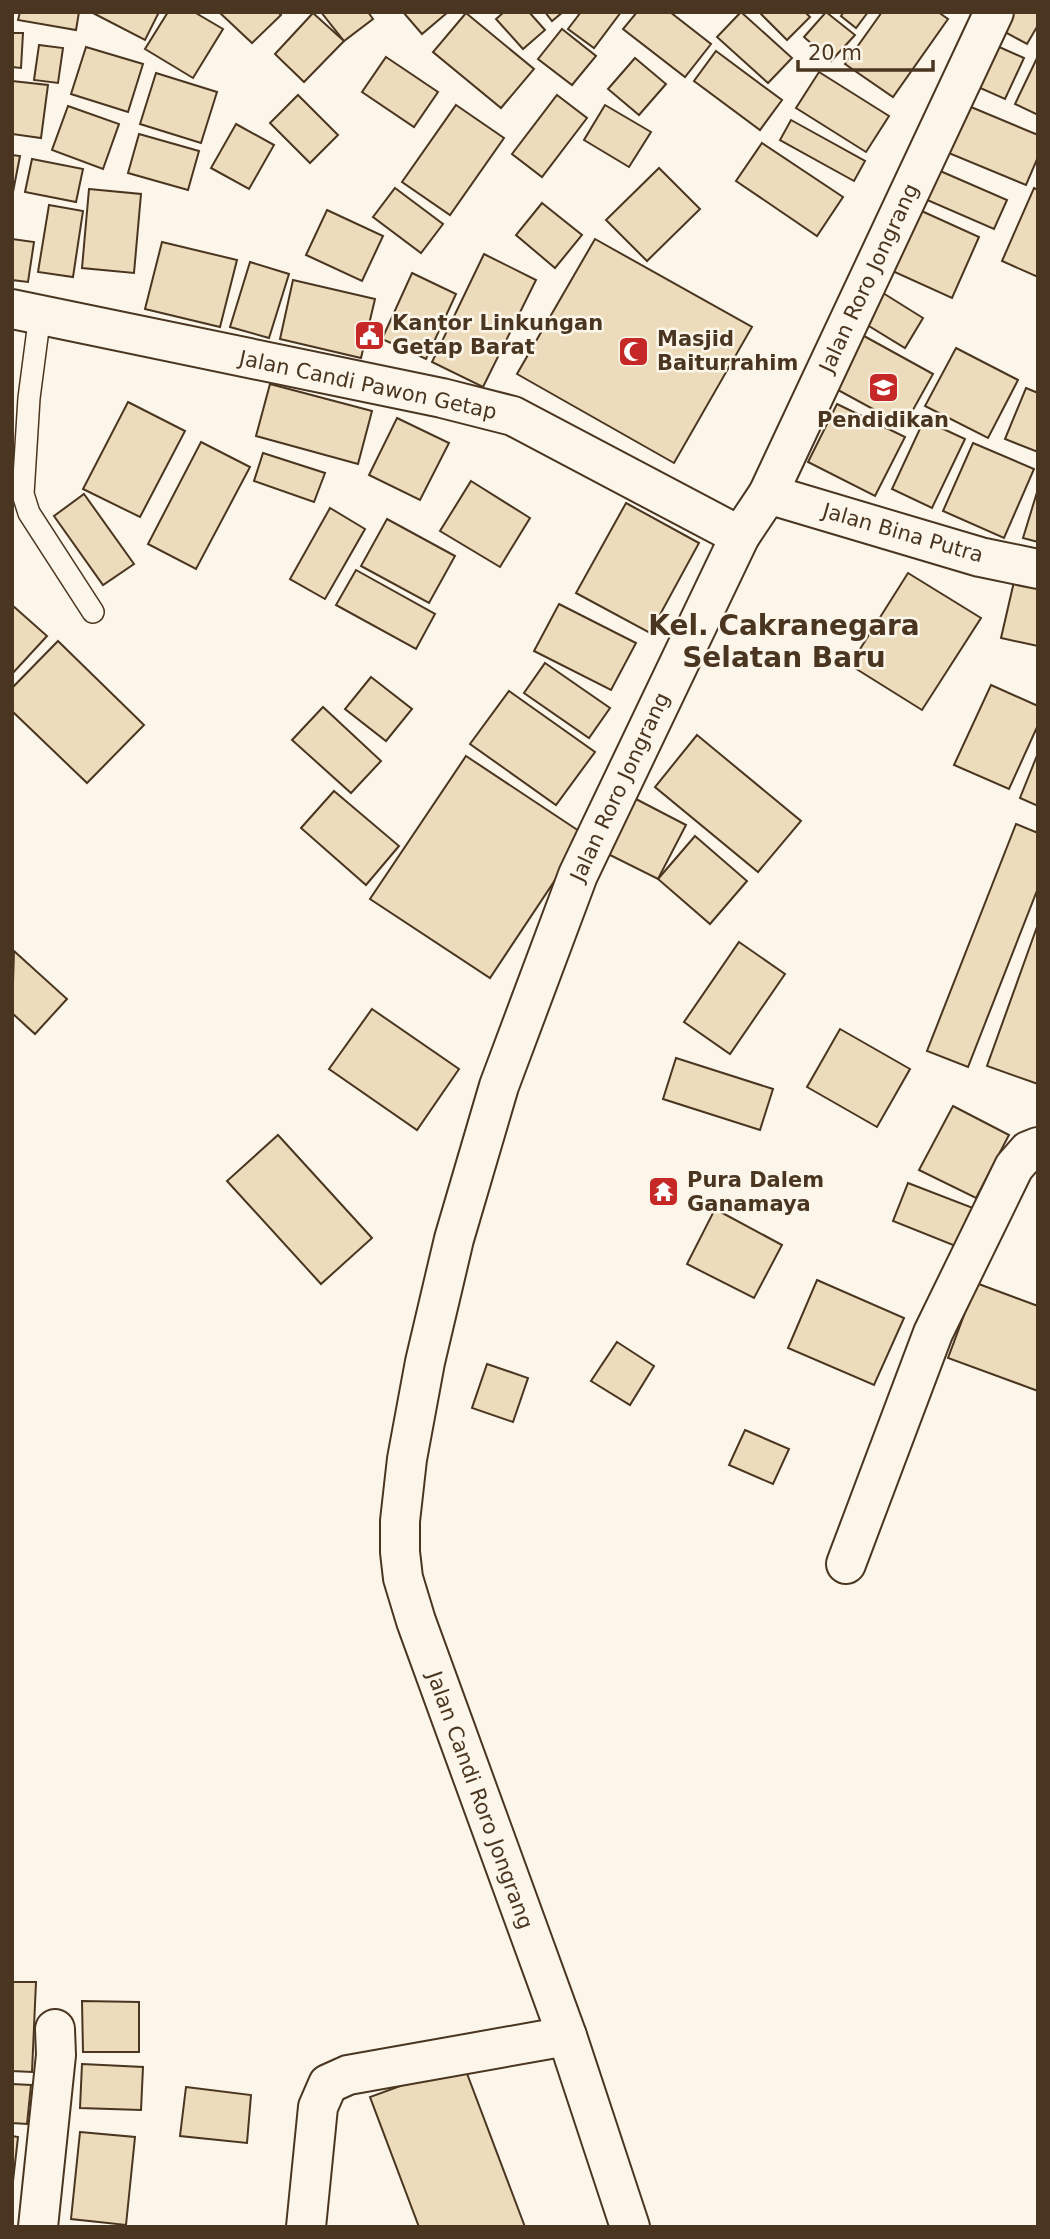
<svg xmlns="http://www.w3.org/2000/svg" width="1050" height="2239" viewBox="0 0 1050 2239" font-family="'DejaVu Sans',sans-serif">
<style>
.building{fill:#ecdcbc;stroke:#4a3520;stroke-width:2}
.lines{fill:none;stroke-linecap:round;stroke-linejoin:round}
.lane-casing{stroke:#4a3520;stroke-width:24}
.street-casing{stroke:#4a3520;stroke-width:42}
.lane{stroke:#fbf6e9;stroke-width:21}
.street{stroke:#fbf6e9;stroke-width:38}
.labels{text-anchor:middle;stroke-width:5;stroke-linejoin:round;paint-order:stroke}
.street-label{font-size:21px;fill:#4a3520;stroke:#fbf6e9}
.poi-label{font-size:21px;font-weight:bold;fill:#4a3520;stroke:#fbf6e9;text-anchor:start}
.district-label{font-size:28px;font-weight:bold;fill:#4a3520;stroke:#fbf6e9}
</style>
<rect width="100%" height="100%" fill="#fbf6e9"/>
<!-- building -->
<g class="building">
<path d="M20,12h59l-3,18 -58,-10z"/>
<path d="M91,12h68l-14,28z"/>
<path d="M168,12h26l29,17 -30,49 -48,-29z"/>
<path d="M219,12h59l3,3 -29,28z"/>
<path d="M321,12h47l5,7 -29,22z"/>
<path d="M403,12h45l-26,22z"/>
<path d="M504,12h25l16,18 -22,19 -27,-30z"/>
<path d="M545,12h18l-11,9z"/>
<path d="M581,12h40l-27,36 -26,-19z"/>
<path d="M637,12h33l41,32 -26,33 -62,-48z"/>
<path d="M741,12l51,46 -24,25 -51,-46z"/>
<path d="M759,12h46l5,5 -23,23z"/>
<path d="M826,12l29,23 -24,26 -27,-24z"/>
<path d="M844,12h24l-12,16 -15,-12z"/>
<path d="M882,12h56l10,7 -55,78 -48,-33z"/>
<path d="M1001,12h37v13l-11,19 -33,-18z"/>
<path d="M313,13l31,28 -40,41 -29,-28z"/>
<path d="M466,13l68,56 -33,39 -68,-56z"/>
<path d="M562,29l34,27 -24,29 -34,-26z"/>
<path d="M12,33h11l-2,35 -9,-1z"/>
<path d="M988,42l36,16 -19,41 -36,-16z"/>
<path d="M39,45l24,3 -5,35 -24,-3z"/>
<path d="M86,47l57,17 -15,48 -57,-18z"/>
<path d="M716,51l66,49 -22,30 -66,-49z"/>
<path d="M1038,56v59l-23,-11z"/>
<path d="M386,57l52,35 -24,35 -52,-35z"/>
<path d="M635,58l31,26 -27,31 -31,-26z"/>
<path d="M819,72l70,44 -23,36 -70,-44z"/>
<path d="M156,73l61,19 -16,51 -61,-19z"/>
<path d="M12,81l36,4 -7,53 -29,-4z"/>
<path d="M298,95l40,40 -28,28 -40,-40z"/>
<path d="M557,95l30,23 -45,59 -30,-23z"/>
<path d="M959,102l79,33v22l-12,28 -87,-36z"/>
<path d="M456,105l48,33 -54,77 -48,-33z"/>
<path d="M605,105l46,27 -22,35 -45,-27z"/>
<path d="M68,106l51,18 -16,45 -51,-19z"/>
<path d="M791,120l74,41 -11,20 -74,-41z"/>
<path d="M236,124l38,21 -25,44 -38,-21z"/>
<path d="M139,134l60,17 -11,39 -60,-17z"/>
<path d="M762,143l81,54 -26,39 -81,-55z"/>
<path d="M12,155l8,1 -8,41z"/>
<path d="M32,159l51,10 -7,33 -51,-10z"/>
<path d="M931,167l76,33 -13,29 -76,-33z"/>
<path d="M659,168l41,41 -53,52 -41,-41z"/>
<path d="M395,188l48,36 -22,29 -48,-36z"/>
<path d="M1034,188l4,2v87l-36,-16z"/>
<path d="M89,189l52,5 -7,79 -52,-5z"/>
<path d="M542,203l40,32 -27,33 -39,-33z"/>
<path d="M49,205l34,6 -10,66 -35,-5z"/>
<path d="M915,208l64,29 -27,61 -64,-29z"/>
<path d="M327,210l56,26 -21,45 -56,-26z"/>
<path d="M12,239l22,3 -6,40 -16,-2z"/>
<path d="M595,239l157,88 -78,136 -157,-89z"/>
<path d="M162,242l75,18 -17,67 -75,-18z"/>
<path d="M484,254l52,26 -53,107 -51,-25z"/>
<path d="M250,262l39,12 -20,64 -39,-11z"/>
<path d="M412,273l44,21 -30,65 -44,-20z"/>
<path d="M293,280l82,19 -14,59 -81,-19z"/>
<path d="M883,293l40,25 -18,30 -41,-25z"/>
<path d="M855,331l78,43 -29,52 -77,-42z"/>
<path d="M956,348l62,32 -30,58 -63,-32z"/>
<path d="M270,384l102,27 -14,53 -102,-28z"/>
<path d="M1026,388l12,5v59l-33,-13z"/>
<path d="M128,402l57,29 -45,86 -57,-28z"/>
<path d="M837,404l68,33 -30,59 -67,-34z"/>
<path d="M397,418l52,25 -29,57 -51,-25z"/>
<path d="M924,420l41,19 -33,69 -40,-19z"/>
<path d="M201,442l49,25 -54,102 -48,-25z"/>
<path d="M973,443l61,26 -30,69 -61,-27z"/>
<path d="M263,453l62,20 -11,29 -60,-21z"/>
<path d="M471,481l59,37 -30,49 -60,-36z"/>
<path d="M1038,489v53l-15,-4z"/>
<path d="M84,494l50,70 -31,21 -49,-69z"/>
<path d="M626,503l73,40 -49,90 -74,-40z"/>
<path d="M330,508l35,21 -40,70 -35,-20z"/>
<path d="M387,519l68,37 -26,47 -68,-37z"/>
<path d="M356,570l79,44 -19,35 -80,-44z"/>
<path d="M908,573l73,45 -59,92 -72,-45z"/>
<path d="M1016,573l22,4v69l-37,-8z"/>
<path d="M559,604l77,39 -25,47 -77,-39z"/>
<path d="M12,605l35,31 -35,38z"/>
<path d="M58,641l86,84 -57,58 -75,-72v-23z"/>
<path d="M545,663l65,45 -21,30 -65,-45z"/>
<path d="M371,677l41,32 -26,32 -41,-32z"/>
<path d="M991,685l47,21v19l-29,64 -55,-24z"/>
<path d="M509,691l86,61 -39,53 -86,-61z"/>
<path d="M323,707l58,54 -30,32 -59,-53z"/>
<path d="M697,735l104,86 -43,51 -103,-85z"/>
<path d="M1038,753v53l-18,-8z"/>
<path d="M466,756l119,79 -95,143 -120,-79z"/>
<path d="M334,791l65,55 -33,39 -65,-57z"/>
<path d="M634,798l52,27 -28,54 -52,-26z"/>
<path d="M1016,824l22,9v55l-70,179 -41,-16z"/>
<path d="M695,836l52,45 -37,43 -52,-45z"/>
<path d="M1038,924v160l-51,-18z"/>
<path d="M739,942l46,32 -55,80 -46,-32z"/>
<path d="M14,951l53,48 -32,35 -23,-21z"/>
<path d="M372,1009l87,60 -42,61 -88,-61z"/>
<path d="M840,1029l70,40 -33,58 -70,-40z"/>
<path d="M676,1058l97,31 -13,41 -97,-31z"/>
<path d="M953,1106l56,29 -33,63 -57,-28z"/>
<path d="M278,1135l94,103 -51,46 -94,-103z"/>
<path d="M908,1183l65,25 -15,39 -65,-26z"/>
<path d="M715,1209l67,36 -28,53 -67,-34z"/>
<path d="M817,1280l87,38 -30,67 -86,-37z"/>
<path d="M976,1283l62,23v85l-90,-33z"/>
<path d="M617,1342l37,24 -24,39 -39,-24z"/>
<path d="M487,1364l41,14 -15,44 -41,-14z"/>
<path d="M745,1430l44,19 -16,35 -44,-19z"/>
<path d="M12,1982h24l-4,90 -20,-1z"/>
<path d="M82,2001l57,1v50h-56z"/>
<path d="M463,2063l62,164h-106l-49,-130z"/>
<path d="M82,2064l61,3 -2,43 -61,-2z"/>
<path d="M12,2084l19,1 -4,39 -15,-1z"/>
<path d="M186,2087l65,8 -4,48 -67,-7z"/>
<path d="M80,2132l55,5 -9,88 -55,-6z"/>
<path d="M12,2136l6,1 -6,53z"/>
</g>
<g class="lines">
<defs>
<path id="lane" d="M40,314l-11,84 -6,96 6,19 64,99"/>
<g id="street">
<path d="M12,309l430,89 71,18 227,120"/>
<path d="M768,494l212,63 58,12"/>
<path d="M846,1564l87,-231 81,-166 14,-16 10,-4"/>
<path d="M38,2227l18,-172 -1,-26"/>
<path d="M306,2227l12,-120 10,-23 20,-9 219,-39"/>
<path d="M630,2227l-63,-191 -151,-415 -13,-43 -3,-26v-31l7,-62 18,-97 29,-123 45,-153 79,-211 162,-339 28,-42 226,-482"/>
</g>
</defs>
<!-- lane casing -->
<use href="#lane" class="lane-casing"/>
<!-- street casing -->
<use href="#street" class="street-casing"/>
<!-- lane -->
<use href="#lane" class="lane"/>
<!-- street -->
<use href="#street" class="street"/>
</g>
<!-- icons -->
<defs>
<symbol id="civic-square" viewBox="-11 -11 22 22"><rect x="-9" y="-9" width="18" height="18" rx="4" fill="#c62828" stroke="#fbf6e9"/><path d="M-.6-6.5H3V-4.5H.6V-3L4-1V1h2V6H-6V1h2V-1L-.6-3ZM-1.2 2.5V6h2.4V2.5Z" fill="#fff"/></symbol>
<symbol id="mosque-square" viewBox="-11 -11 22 22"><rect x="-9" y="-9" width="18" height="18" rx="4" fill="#c62828" stroke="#fbf6e9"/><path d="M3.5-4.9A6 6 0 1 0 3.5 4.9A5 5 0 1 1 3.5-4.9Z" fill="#fff"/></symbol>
<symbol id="school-square" viewBox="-11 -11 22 22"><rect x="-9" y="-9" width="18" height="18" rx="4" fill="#c62828" stroke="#fbf6e9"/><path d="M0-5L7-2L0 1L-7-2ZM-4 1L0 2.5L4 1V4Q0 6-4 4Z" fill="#fff"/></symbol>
<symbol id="temple-square" viewBox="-11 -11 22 22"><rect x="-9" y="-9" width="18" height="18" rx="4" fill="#c62828" stroke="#fbf6e9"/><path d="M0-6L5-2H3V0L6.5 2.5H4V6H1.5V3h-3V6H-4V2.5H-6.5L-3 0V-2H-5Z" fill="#fff"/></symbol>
</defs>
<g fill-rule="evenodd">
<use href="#civic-square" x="352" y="318" width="35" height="35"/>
<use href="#mosque-square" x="616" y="334" width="35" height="35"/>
<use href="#school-square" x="866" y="370" width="35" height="35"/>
<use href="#temple-square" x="646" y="1174" width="35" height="35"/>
</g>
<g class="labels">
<!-- street labels -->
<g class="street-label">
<text transform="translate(869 278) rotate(-65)" y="7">Jalan Roro Jongrang</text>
<text transform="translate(368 385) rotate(12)" y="7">Jalan Candi Pawon Getap</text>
<text transform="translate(903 533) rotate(16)" y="7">Jalan Bina Putra</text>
<text transform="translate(620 787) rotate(-65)" y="7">Jalan Roro Jongrang</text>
<text transform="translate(480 1800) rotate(70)" y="7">Jalan Candi Roro Jongrang</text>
</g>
<!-- poi labels -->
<g class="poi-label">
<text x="392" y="330">Kantor Linkungan<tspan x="392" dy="24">Getap Barat</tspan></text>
<text x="657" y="346">Masjid<tspan x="657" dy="24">Baiturrahim</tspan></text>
<text x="883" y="427" text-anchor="middle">Pendidikan</text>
<text x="687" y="1187">Pura Dalem<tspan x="687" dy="24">Ganamaya</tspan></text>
</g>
<!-- district labels -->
<g class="district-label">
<text x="784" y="635">Kel. Cakranegara<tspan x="784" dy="32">Selatan Baru</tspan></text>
</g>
</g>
<!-- border -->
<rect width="1050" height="2239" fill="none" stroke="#4a3520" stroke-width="28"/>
<!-- scale -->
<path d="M798 60v10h135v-10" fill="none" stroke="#4a3520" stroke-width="3.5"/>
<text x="808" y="60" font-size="21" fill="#4a3520" stroke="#fbf6e9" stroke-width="5" paint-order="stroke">20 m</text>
</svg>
